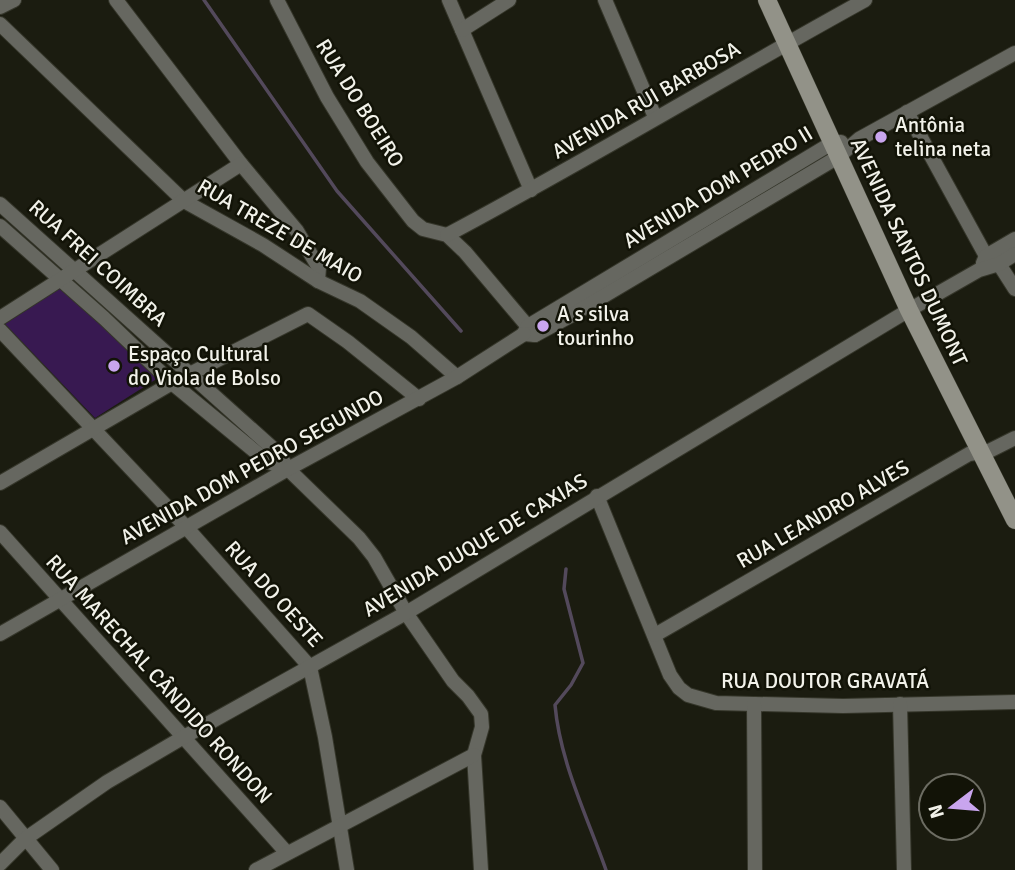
<svg xmlns="http://www.w3.org/2000/svg" width="1015" height="870" viewBox="0 0 1015 870" font-family="Signika,sans-serif">
<style>
.green{fill:#381951}
.lines{fill:none;stroke-linecap:round;stroke-linejoin:round}
.stream{stroke:#53495b;stroke-width:3.5}
.street-casing{stroke:#35362a;stroke-width:16}
.secondary-casing{stroke:#35362a;stroke-width:19}
.street{stroke:#666760;stroke-width:14}
.secondary{stroke:#929288;stroke-width:18}
.poi-dot{fill:#c9a5ee;stroke:#121307;stroke-width:2.5}
.labels{text-anchor:middle;stroke-width:5;stroke-linejoin:round;paint-order:stroke}
.street-label{font-size:21px;fill:#f2f2ea;stroke:#121307}
.poi-label{font-size:21px;fill:#f2f2ea;stroke:#121307;text-anchor:start}
</style>
<rect width="100%" height="100%" fill="#1b1c10"/>
<!-- green -->
<path class="green" d="M61,287l97,91 -63,40 -90,-94z"/>
<g class="lines">
<!-- stream -->
<g class="stream">
<path d="M204,0l133,191 124,140"/>
<path d="M566,569l-2,20 19,74 -12,22 -16,20c5,57 32,111 51,165"/>
</g>
<defs>
<g id="street">
<path d="M116,0l125,164 56,67 22,37 -1,13"/>
<path d="M277,0l50,97 40,65 46,59 10,8 24,6 18,17 70,83"/>
<path d="M449,0l82,190"/>
<path d="M605,0l50,117"/>
<path d="M0,7l14,-7"/>
<path d="M0,24l184,177 79,44 55,36 42,20 51,36 46,40"/>
<path d="M462,30l47,-30"/>
<path d="M907,112l79,144"/>
<path d="M0,204l278,249 10,16 71,69 15,19 32,56 47,68 15,15 13,18 1,13 -8,28 7,115"/>
<path d="M0,226l104,92 68,65 96,79 20,7"/>
<path d="M447,235c141,-75 278,-158 418,-235"/>
<path d="M993,260l6,4 16,25"/>
<path d="M983,263l3,-7 29,-17"/>
<path d="M0,318l241,-154"/>
<path d="M0,330l186,197 124,140 15,70 22,133"/>
<path d="M524,333l4,-7 304,-183 9,-1"/>
<path d="M524,334l11,1 35,-19 268,-159 21,-18 156,-86"/>
<path d="M0,483l172,-100 136,-69 40,28 71,57"/>
<path d="M597,496l73,179 9,13 9,7 28,8 127,3 172,-4"/>
<path d="M0,532l287,321"/>
<path d="M0,634l288,-165 169,-92 67,-43"/>
<path d="M655,635l314,-181 20,-3 26,-13"/>
<path d="M754,704l1,166"/>
<path d="M900,704l4,166"/>
<path d="M0,807l52,63"/>
<path d="M0,864l25,-25 82,-57 75,-44 224,-125 503,-303 70,-40 20,-6 16,-10"/>
<path d="M256,870l218,-115"/>
</g>
<path id="secondary" d="M767,0l142,310 106,210"/>
</defs>
<!-- street casing -->
<use href="#street" class="street-casing"/>
<!-- secondary casing -->
<use href="#secondary" class="secondary-casing"/>
<!-- street -->
<use href="#street" class="street"/>
<!-- secondary -->
<use href="#secondary" class="secondary"/>
</g>
<!-- markers -->
<g class="poi-dot">
<circle cx="881" cy="137" r="7"/>
<circle cx="543" cy="326" r="7"/>
<circle cx="114" cy="366" r="7"/>
</g>
<g class="labels">
<!-- street labels -->
<g class="street-label">
<text transform="translate(646 100) rotate(-30)" y="7">AVENIDA RUI BARBOSA</text>
<text transform="translate(360 103) rotate(58)" y="7">RUA DO BOEIRO</text>
<text transform="translate(718 187) rotate(-31)" y="7">AVENIDA DOM PEDRO II</text>
<text transform="translate(280 231) rotate(30)" y="7">RUA TREZE DE MAIO</text>
<text transform="translate(909 252) rotate(65)" y="7">AVENIDA SANTOS DUMONT</text>
<text transform="translate(98 263) rotate(42)" y="7">RUA FREI COIMBRA</text>
<text transform="translate(252 467) rotate(-29)" y="7">AVENIDA DOM PEDRO SEGUNDO</text>
<text transform="translate(823 514) rotate(-30)" y="7">RUA LEANDRO ALVES</text>
<text transform="translate(475 545) rotate(-31)" y="7">AVENIDA DUQUE DE CAXIAS</text>
<text transform="translate(274 594) rotate(48)" y="7">RUA DO OESTE</text>
<text transform="translate(159 679) rotate(48)" y="7">RUA MARECHAL CÂNDIDO RONDON</text>
<text x="825" y="688">RUA DOUTOR GRAVATÁ</text>
</g>
<!-- poi labels -->
<g class="poi-label">
<text x="895" y="132">Antônia<tspan x="895" dy="24">telina neta</tspan></text>
<text x="557" y="321">A s silva<tspan x="557" dy="24">tourinho</tspan></text>
<text x="128" y="361">Espaço Cultural<tspan x="128" dy="24">do Viola de Bolso</tspan></text>
</g>
</g>
<!-- north arrow -->
<g transform="translate(952 807) rotate(254)"><circle r="33" fill="#121307" stroke="#6c6c62" stroke-width="2"/>
<path d="M0-5L12 26L0 18L-12 26Z" fill="#c9a5ee"/>
<text y="-10" font-size="19" font-weight="bold" text-anchor="middle" fill="#f2f2ea">N</text>
</g>
</svg>
